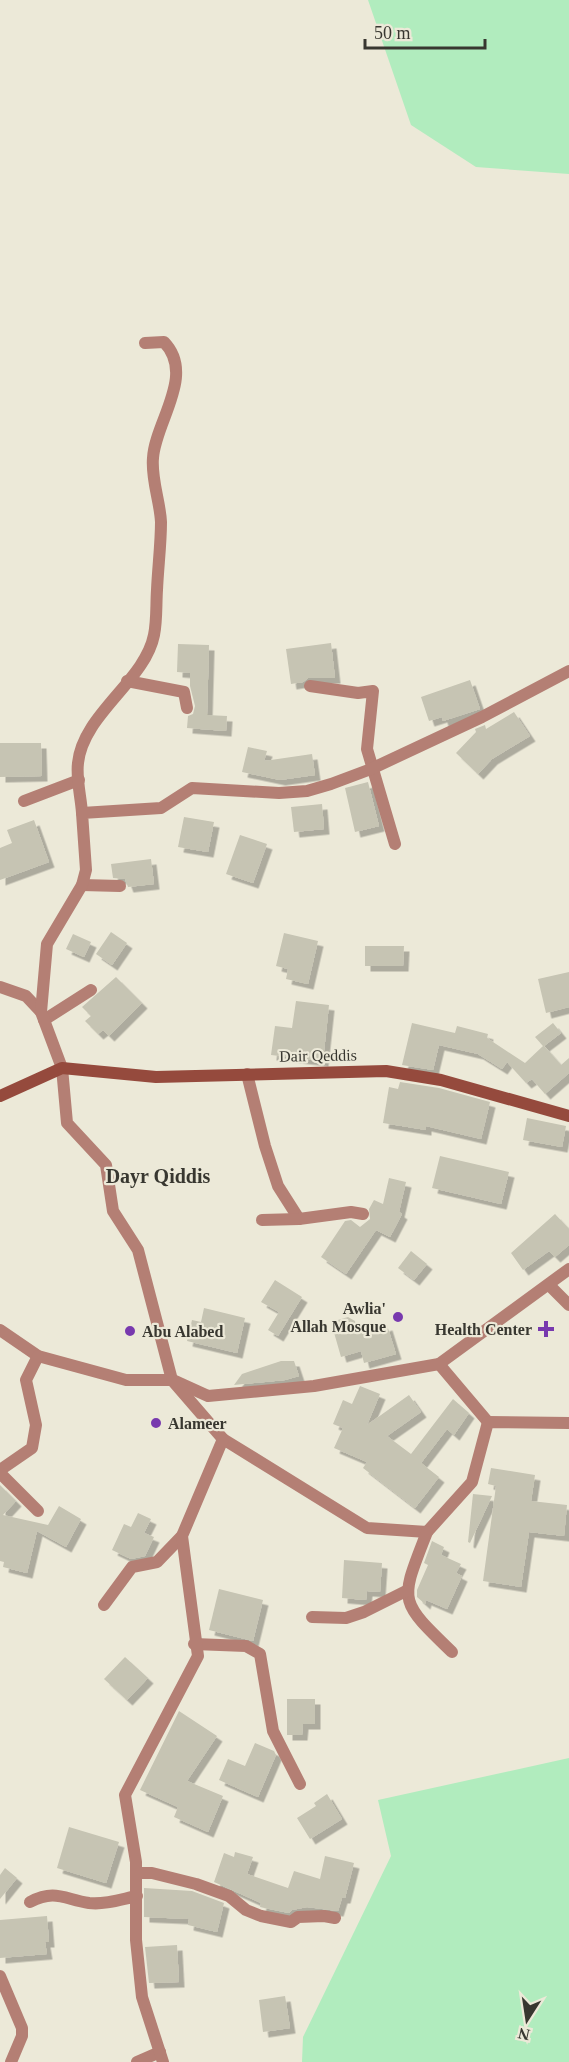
<svg xmlns="http://www.w3.org/2000/svg" width="569" height="2062" viewBox="0 0 569 2062" font-family="Georgia,serif">
<style>
.green{fill:#b1ecbe}
.building{fill:#c6c4b3;filter:url(#shadow)}
.lines{fill:none;stroke-linecap:round;stroke-linejoin:round}
.street{stroke:#b47f74;stroke-width:12}
.secondary{stroke:#954a3d;stroke-width:12}
.poi-dot{fill:#7839ae;stroke:#ece9d8;stroke-width:2}
.labels{text-anchor:middle;stroke-width:4.5;stroke-linejoin:round;paint-order:stroke}
.street-label{font-size:16px;fill:#383730;stroke:#ece9d8}
.poi-label{font-size:16px;font-weight:bold;fill:#383730;stroke:#ece9d8;text-anchor:end}
.quarter-label{font-size:20px;font-weight:bold;fill:#383730;stroke:#ece9d8}
</style>
<defs>
<filter id="shadow"><feDropShadow dx="5.5" dy="5.5" stdDeviation="0" flood-color="#0004"/></filter>
</defs>
<rect width="100%" height="100%" fill="#ece9d8"/>
<!-- green -->
<g class="green">
<path d="M368,0h201v174l-93,-7 -65,-42z"/>
<path d="M569,1758v304h-267l1,-25 88,-181 -13,-56z"/>
</g>
<!-- building -->
<g class="building">
<path d="M331,643l4,35h-27l-5,4 -12,2 -5,-35z"/>
<path d="M178,644l31,1 -2,70 20,1 -1,15 -39,-3 1,-12 5,-2 2,-8 -5,-20v-13l-13,-1z"/>
<path d="M470,680l10,29 -37,12 -1,-4 -13,4 -8,-24z"/>
<path d="M514,712l16,24 -38,23 -14,15 -22,-21 20,-21 -1,-3 10,-4 1,4z"/>
<path d="M0,743h41l1,33 -42,1z"/>
<path d="M248,747l19,4 -3,10 48,-7 3,21 -35,5 -38,-8z"/>
<path d="M368,782l11,44 -24,6 -10,-44z"/>
<path d="M322,804l2,25 -30,3 -3,-25z"/>
<path d="M184,817l30,5 -6,30 -30,-5z"/>
<path d="M34,820l15,42 -49,18v-32l12,-5 -5,-13z"/>
<path d="M240,835l27,9 -14,39 -27,-9z"/>
<path d="M151,859l3,25 -26,3 -3,-8 -12,-1 -2,-14z"/>
<path d="M111,932l16,11 -15,22 -16,-11z"/>
<path d="M284,933l34,8 -10,43 -22,-5 2,-10 -12,-3z"/>
<path d="M73,934l18,8 -7,15 -18,-8z"/>
<path d="M365,946h39l-1,20h-38z"/>
<path d="M569,972v35l-23,6 -8,-34z"/>
<path d="M116,977l26,26 -33,33 -6,-6 -5,4 -13,-13 6,-5 -9,-9z"/>
<path d="M296,1001l33,4 -6,56 -52,-6 4,-29 17,2z"/>
<path d="M412,1023l43,10 2,-7 31,8 -1,4 38,25 18,-17 -8,-9 18,-14 8,10 -17,13 17,19 8,-7v15l-24,21 -13,-15 -6,4 -19,-21 -5,7 -24,-15 -39,-9 -6,25 -31,-5z"/>
<path d="M400,1082l39,6 51,14 -9,37 -55,-13v4l-43,-7 6,-36 9,2z"/>
<path d="M527,1118l39,8 -4,21 -39,-7z"/>
<path d="M440,1156l69,16 -8,32 -69,-16z"/>
<path d="M389,1178l17,4 -7,30 3,2 -12,23 -14,-7 -30,44 -25,-17 24,-36 6,-1 9,7 10,-8 -1,-10 5,-9 9,4z"/>
<path d="M555,1214l14,15v16l-14,12 -6,-6 -26,19 -12,-17z"/>
<path d="M411,1251l16,13 -13,16 -16,-12z"/>
<path d="M275,1280l27,17 -24,39 -10,-6 11,-18 -18,-10z"/>
<path d="M204,1308l41,10 -8,35 -50,-12 5,-21 9,2z"/>
<path d="M348,1317l7,4 3,13 29,-9 9,29 -32,9 -3,-12 -20,6 -10,-35z"/>
<path d="M281,1361h13l5,15 -14,4 -51,5 8,-11z"/>
<path d="M360,1386l20,8 -13,31 42,-30 12,17 -34,24 24,18 42,-55 16,14 -15,22 -7,-6 -26,34 18,14 -24,31 -52,-40 4,-6 -33,-14 9,-20 -10,-4 10,-24 9,4z"/>
<path d="M491,1468l44,7 -4,26 36,4 -3,31 -35,-4 -8,55 -38,-6 13,-95 -8,-2z"/>
<path d="M0,1485l16,16 -13,14 45,10 11,-19 22,13 -15,28 -29,-16 -10,42 -24,-6 1,-5 -4,-1z"/>
<path d="M473,1494l19,2 -22,47 -2,-1z"/>
<path d="M138,1513l13,6 -7,14 10,4 -9,19 -14,3 -19,-9 12,-26 7,3z"/>
<path d="M432,1541l12,6 -3,8 20,9 -5,9 6,3 -15,33 -21,-9 -1,4 -8,-7v-7l11,-25 -4,-2z"/>
<path d="M344,1560l38,3 -2,29 -13,-1 -1,9 -24,-2z"/>
<path d="M219,1589l44,11 -10,41 -44,-11z"/>
<path d="M125,1657l23,21 -21,22 -23,-21z"/>
<path d="M287,1699h28v25h-12l-1,11h-15z"/>
<path d="M179,1711l38,25 -30,45 36,15 -15,36 -34,-15 4,-10 -38,-17z"/>
<path d="M255,1743l19,8 2,4 -18,42 -39,-17 9,-21 17,7z"/>
<path d="M327,1794l15,25 -32,20 -13,-21 19,-12 -2,-3z"/>
<path d="M69,1827l50,15 -13,41 -49,-15z"/>
<path d="M235,1852l18,5 -6,17 41,14 6,-17 26,8 5,-23 29,7 -9,35h-3l-4,13 -31,-4 -15,3 -3,3 -29,-6 1,-4 -47,-21 10,-29 10,4z"/>
<path d="M5,1868l12,10 -17,21v-24z"/>
<path d="M144,1888l48,3 32,12 -7,29 -29,-7 1,-6 -45,-2z"/>
<path d="M47,1916l2,26h-4l2,12 -47,4v-38z"/>
<path d="M177,1945l2,37 -30,1 -4,-36z"/>
<path d="M285,1996l5,32 -27,4 -4,-32z"/>
</g>
<g class="lines">
<!-- street -->
<g class="street">
<path d="M127,681l57,11 3,16"/>
<path d="M310,686l48,7 15,-2 -6,58 28,95"/>
<path d="M24,801l55,-21"/>
<path d="M82,813c-1,-16 -6,-34 -4,-50 5,-49 67,-82 76,-128 3,-14 2,-31 3,-45 1,-23 4,-46 4,-68 -1,-21 -10,-43 -8,-64 2,-36 43,-83 11,-116l-19,1"/>
<path d="M82,885l38,1"/>
<path d="M0,987l26,9 15,16"/>
<path d="M44,1020l47,-30"/>
<path d="M247,1074l18,72 13,40 21,33"/>
<path d="M262,1220l37,-1 52,-7 12,2"/>
<path d="M549,1285l20,20"/>
<path d="M0,1330l38,26 88,24h46l-34,-130 -25,-39 -7,-46 -39,-42 -5,-55 -21,-56 6,-68 35,-59 4,-15 -4,-57 79,-5 31,-20 87,5 28,-2 24,-7 40,-15 111,-52 87,-46"/>
<path d="M439,1364l49,58"/>
<path d="M175,1381l33,15 106,-10 125,-22 130,-95"/>
<path d="M223,1439l144,89 60,4 45,-50 16,-60 81,1"/>
<path d="M0,1470l32,-22 4,-23 -10,-45 12,-24"/>
<path d="M0,1473l38,38"/>
<path d="M427,1532c-27,70 -30,67 25,120"/>
<path d="M104,1605l28,-38 25,-5 25,-26"/>
<path d="M312,1617l34,1 18,-6 42,-21"/>
<path d="M194,1644l52,2 14,8 13,77 27,53"/>
<path d="M136,1873h16l44,11 33,12 17,14 15,6 30,6 7,-5 26,-1 11,2"/>
<path d="M30,1902c25,-13 34,-3 59,1 16,2 33,-4 48,-7"/>
<path d="M0,1976l22,52v8l-11,26"/>
<path d="M137,2062l23,-10"/>
<path d="M163,2062l-21,-65 -6,-57v-78l-11,-67 73,-139 -16,-120 41,-97 -51,-59"/>
</g>
<!-- secondary -->
<path class="secondary" d="M0,1096l62,-28 94,9 230,-6 55,9 128,36"/>
</g>
<!-- markers -->
<g class="poi-dot">
<circle cx="398" cy="1317" r="6"/>
<path d="M543 1320h6v6h6v6h-6v6h-6v-6h-6v-6h6z"/>
<circle cx="130" cy="1331" r="6"/>
<circle cx="156" cy="1423" r="6"/>
</g>
<g class="labels">
<!-- street labels -->
<g class="street-label">
<text transform="translate(318 1055) rotate(-1)" y="6">Dair Qeddis</text>
</g>
<!-- poi labels -->
<g class="poi-label">
<text x="386" y="1314">Awlia'<tspan x="386" dy="18">Allah Mosque</tspan></text>
<text x="532" y="1335">Health Center</text>
<text x="142" y="1337" text-anchor="start">Abu Alabed</text>
<text x="168" y="1429" text-anchor="start">Alameer</text>
</g>
<!-- quarter labels -->
<g class="quarter-label">
<text x="158" y="1183">Dayr Qiddis</text>
</g>
</g>
<!-- north arrow -->
<g transform="translate(527 2020) rotate(192)" stroke="#ece9d8" stroke-width="4.5" paint-order="stroke">
<path d="M0-4.5L10 22L0 15L-10 22Z" fill="#383730"/>
<text y="-9" font-size="16" font-weight="bold" text-anchor="middle" fill="#383730">N</text>
</g>
<!-- scale -->
<path d="M365 39v9h120v-9" fill="none" stroke="#383730" stroke-width="3"/>
<text x="374" y="39" font-size="18" fill="#383730" stroke="#ece9d8" stroke-width="4.5" paint-order="stroke">50 m</text>
</svg>
